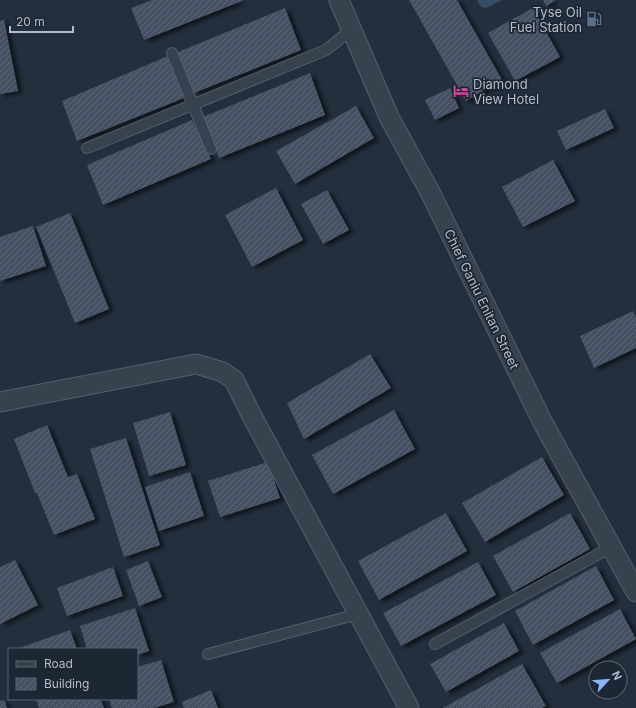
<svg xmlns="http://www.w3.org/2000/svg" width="636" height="708" viewBox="0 0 636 708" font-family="Inter,sans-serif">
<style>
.water{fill:#394c67}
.building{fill:url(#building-hatch);filter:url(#shadow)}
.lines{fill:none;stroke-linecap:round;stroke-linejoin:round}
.lane-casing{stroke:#565f6c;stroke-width:12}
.street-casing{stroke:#565f6c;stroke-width:21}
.lane{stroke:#38414e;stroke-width:10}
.street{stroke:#38414e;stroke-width:19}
.labels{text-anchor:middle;stroke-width:3.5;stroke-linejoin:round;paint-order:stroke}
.poi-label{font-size:13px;fill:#b4bcc9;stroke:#1d2633;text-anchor:end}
.street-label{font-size:13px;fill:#b4bcc9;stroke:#1d2633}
</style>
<defs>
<pattern id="building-hatch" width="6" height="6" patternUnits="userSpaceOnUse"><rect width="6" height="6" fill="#455162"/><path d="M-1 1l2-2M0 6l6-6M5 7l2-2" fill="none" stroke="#5d6877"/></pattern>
<filter id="shadow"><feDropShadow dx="4.5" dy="2.5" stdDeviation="2" flood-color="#0009"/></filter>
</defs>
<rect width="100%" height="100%" fill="#242f3e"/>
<!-- water -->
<path class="water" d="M477,0h25l-16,8 -5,-1z"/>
<!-- building -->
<g class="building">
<path d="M152,0h92l-100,40 -13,-32z"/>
<path d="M409,0h48l45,80 -36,21z"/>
<path d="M543,0h13l-10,6z"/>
<path d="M285,8l16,42 -107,43 -16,-41z"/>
<path d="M533,8l27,49 -45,24 -27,-48z"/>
<path d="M4,20l14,71 -18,3v-73z"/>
<path d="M168,56l16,42 -107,43 -15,-40z"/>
<path d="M310,73l15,42 -106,43 -16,-41z"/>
<path d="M450,88l9,20 -24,12 -10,-20z"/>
<path d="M356,106l18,32 -79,46 -19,-33z"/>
<path d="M605,109l9,19 -48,22 -9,-19z"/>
<path d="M192,120l19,39 -108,46 -16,-40z"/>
<path d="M553,160l22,41 -52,26 -21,-40z"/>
<path d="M276,188l27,52 -51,27 -27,-52z"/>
<path d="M327,190l22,40 -26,14 -22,-40z"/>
<path d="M70,213l39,96 -34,14 -39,-96z"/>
<path d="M33,226l13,40 -46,15v-44z"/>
<path d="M633,311l3,6v31l-42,20 -14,-32z"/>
<path d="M370,354l21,34 -87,51 -17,-36z"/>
<path d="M394,410l21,39 -82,45 -21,-39z"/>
<path d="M170,412l16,53 -37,11 -16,-53z"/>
<path d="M47,425l21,52 9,-3 18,45 -41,16 -17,-42h-2l-21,-54z"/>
<path d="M126,438l34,107 -36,12 -34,-108z"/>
<path d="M542,457l22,38 -79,47 -23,-39z"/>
<path d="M268,462l12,36 -60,19 -12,-36z"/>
<path d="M190,472l14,44 -45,15 -14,-44z"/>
<path d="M446,513l21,38 -88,49 -21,-39z"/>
<path d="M570,513l20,36 -77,43 -20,-36z"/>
<path d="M15,560l23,45 -38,19v-57z"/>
<path d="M148,561l14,36 -23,9 -13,-36z"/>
<path d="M478,562l18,33 -95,51 -18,-33z"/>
<path d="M596,566l18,34 -81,45 -18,-34z"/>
<path d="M113,567l10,29 -56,20 -10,-28z"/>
<path d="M135,608l14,43 -12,4v-6h-50l-7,-23z"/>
<path d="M620,609l16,30 -79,44 -17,-30z"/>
<path d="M504,623l15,28 -73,41 -16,-28z"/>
<path d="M70,630l7,19h-61z"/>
<path d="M161,660l13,42 -20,6h-42l-3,-9h28v-32z"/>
<path d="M522,664l24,42 -4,2h-99z"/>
<path d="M211,690l7,18h-34l-2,-6z"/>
<path d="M36,699h64l4,9h-65z"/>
<path d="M4,700l3,8h-7v-7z"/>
</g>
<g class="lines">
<defs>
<g id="lane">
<path d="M172,53l39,96"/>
<path d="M87,148l239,-98 26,-21"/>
<path d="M435,644l176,-97"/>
<path d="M208,654l150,-40"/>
</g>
<g id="street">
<path d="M339,0l50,117 42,77 111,227 94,171"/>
<path d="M0,402l196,-38 27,8 11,8 19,38 156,290"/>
</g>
</defs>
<!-- lane casing -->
<use href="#lane" class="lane-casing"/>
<!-- street casing -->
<use href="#street" class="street-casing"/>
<!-- lane -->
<use href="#lane" class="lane"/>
<!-- street -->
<use href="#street" class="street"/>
</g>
<!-- icons -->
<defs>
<symbol id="fuel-bare" viewBox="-9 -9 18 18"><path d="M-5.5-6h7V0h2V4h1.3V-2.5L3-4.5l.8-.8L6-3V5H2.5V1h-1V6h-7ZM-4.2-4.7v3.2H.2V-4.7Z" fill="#5c6f8a" stroke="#1d2633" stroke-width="2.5" paint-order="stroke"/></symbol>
<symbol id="hotel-bare" viewBox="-9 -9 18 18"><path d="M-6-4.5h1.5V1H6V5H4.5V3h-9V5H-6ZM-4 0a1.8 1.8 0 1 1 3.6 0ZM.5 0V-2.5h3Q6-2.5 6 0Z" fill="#d1479c" stroke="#1d2633" stroke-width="2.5" paint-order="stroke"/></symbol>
</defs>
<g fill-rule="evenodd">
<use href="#fuel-bare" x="583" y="8" width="22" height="22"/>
<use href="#hotel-bare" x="450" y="80" width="22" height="22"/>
</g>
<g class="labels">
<!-- poi labels -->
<g class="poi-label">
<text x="582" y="17">Tyse Oil<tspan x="582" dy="15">Fuel Station</tspan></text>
<text x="473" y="89" text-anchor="start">Diamond<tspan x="473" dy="15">View Hotel</tspan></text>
</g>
<!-- street labels -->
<g class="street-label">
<text transform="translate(482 299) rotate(64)" y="5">Chief Ganiu Enitan Street</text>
</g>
</g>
<!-- legend -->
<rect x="8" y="648" width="130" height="52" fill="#1d2633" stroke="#59626f"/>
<rect x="16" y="661" width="20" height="6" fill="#38414e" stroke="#59626f"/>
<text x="44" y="668" font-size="12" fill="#b4bcc9">Road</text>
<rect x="16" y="678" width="20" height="12" fill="url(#building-hatch)" stroke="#59626f"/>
<text x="44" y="688" font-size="12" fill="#b4bcc9">Building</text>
<!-- north arrow -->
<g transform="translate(608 680) rotate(64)"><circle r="19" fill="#1d2633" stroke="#59626f"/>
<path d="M0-3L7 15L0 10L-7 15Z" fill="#8ab4f8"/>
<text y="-6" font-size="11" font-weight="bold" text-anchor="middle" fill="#b4bcc9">N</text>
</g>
<!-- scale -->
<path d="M10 26v6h63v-6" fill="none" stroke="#b4bcc9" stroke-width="2"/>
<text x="16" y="26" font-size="12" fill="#b4bcc9" stroke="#1d2633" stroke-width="3" paint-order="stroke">20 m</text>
</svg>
